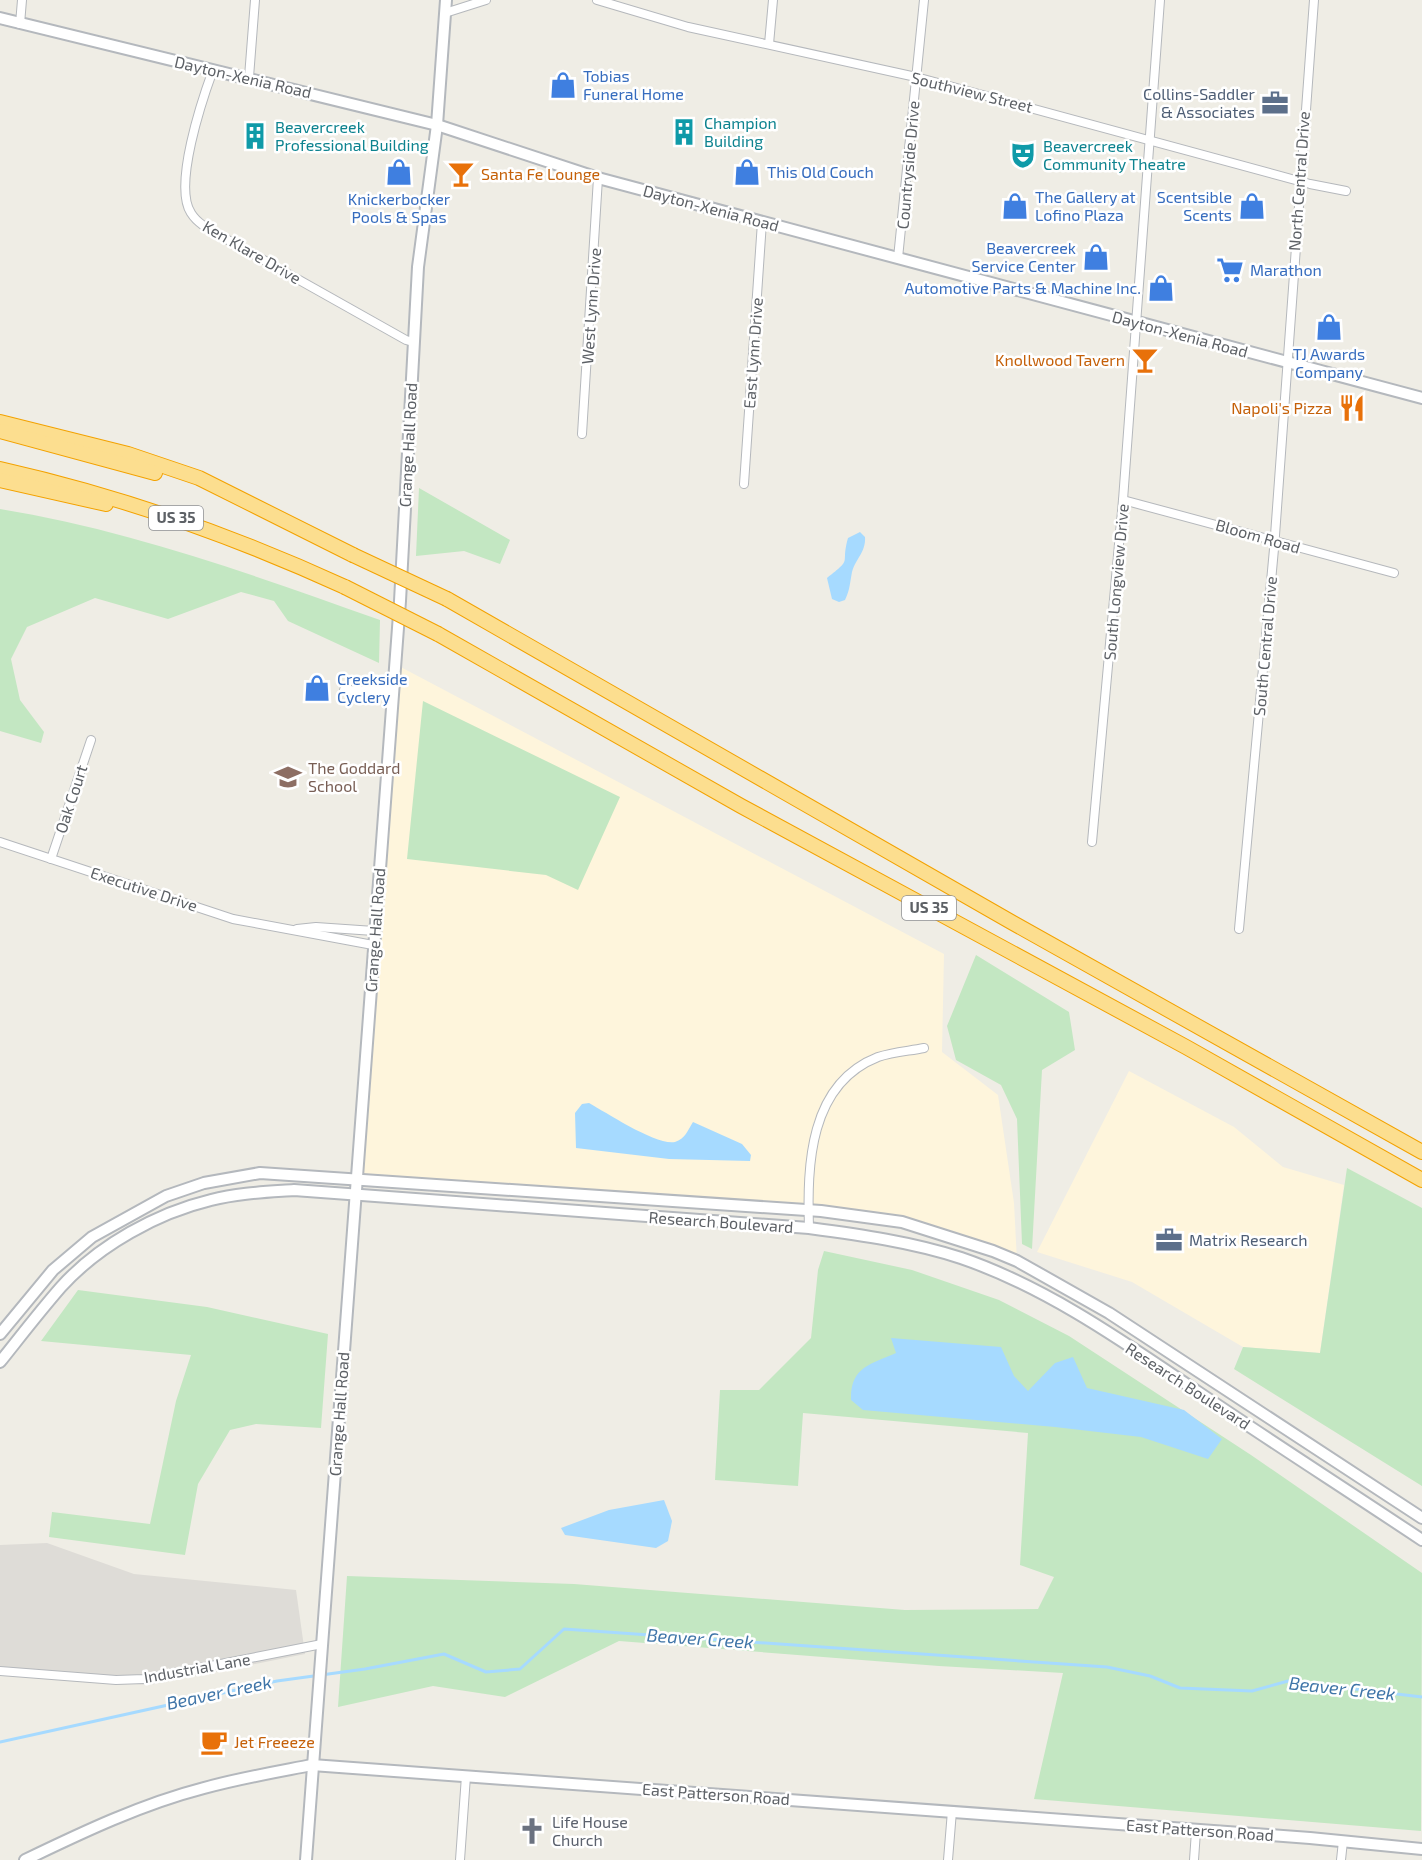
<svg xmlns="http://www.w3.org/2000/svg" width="1422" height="1860" viewBox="0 0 1422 1860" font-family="'Exo 2',sans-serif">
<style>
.commercial{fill:#fef5dc}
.industrial{fill:#dedcd7}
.green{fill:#c3e7c2}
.water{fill:#a6daff}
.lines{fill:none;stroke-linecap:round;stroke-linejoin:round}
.stream{stroke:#a6daff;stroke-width:3}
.street-casing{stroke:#b5b8bc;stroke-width:10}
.secondary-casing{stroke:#b4b8bd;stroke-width:14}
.highway-casing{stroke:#f3a201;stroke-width:16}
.street{stroke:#fff;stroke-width:8}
.secondary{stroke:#fff;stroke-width:10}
.highway{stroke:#fcde8f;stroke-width:14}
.highway-bridge-casing{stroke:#f3a201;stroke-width:16;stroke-linecap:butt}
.highway-bridge{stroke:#fcde8f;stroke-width:14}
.labels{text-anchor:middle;stroke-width:5;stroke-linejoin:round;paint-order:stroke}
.shield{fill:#fff;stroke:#8e9094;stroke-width:1.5}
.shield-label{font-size:15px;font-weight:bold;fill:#5d6166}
.shop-label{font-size:16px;fill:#366cbe;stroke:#fff;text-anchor:start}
.street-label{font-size:16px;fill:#5d6166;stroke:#fff}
.service-label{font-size:16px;fill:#4e5e75;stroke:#fff;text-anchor:end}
.culture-label{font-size:16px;fill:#0d838f;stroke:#fff;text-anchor:start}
.food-label{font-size:16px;fill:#c56008;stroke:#fff;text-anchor:start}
.education-label{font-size:16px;fill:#785e54;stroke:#fff;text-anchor:start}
.worship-label{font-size:16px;fill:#5b616d;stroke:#fff;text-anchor:start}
.water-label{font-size:18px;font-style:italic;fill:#3f75a8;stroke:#fff}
</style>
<rect width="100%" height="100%" fill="#efede5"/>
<!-- commercial -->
<g class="commercial">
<path d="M395,664l549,290 -2,98 56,43 16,108 3,58 -115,-39 -546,-42z"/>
<path d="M1129,1071l105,56 49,40 61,18 -24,168 -77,-6 -111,-65 -95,-30z"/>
</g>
<!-- industrial -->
<path class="industrial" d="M47,1543l87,31 162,16 9,64 -155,31 -150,-10v-130z"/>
<!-- green -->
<g class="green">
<path d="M419,488l91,52 -10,24 -36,-13 -48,5z"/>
<path d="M0,509c130,21 256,67 380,111l-1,43 -91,-42 -14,-20 -33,-9 -73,27 -73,-21 -68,29 -16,32 9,41 24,32 -3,11 -41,-12z"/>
<path d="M423,701l197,96 -42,93 -32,-15 -139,-16z"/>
<path d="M976,955l93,57 6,38 -33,20 -10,179 -10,-5 -5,-125 -16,-34 -45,-25 -9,-34z"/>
<path d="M1347,1168l75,40v278l-188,-117 9,-22 77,6z"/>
<path d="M824,1251l88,19 87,30 70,36 182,119 171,118 -1,258 -387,-32 29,-126 -124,-7 -320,-25 -114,56 -72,-11 -95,21 9,-131 227,8 331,26 133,-1 16,-32 -34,-12 8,-132 -225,-20 -5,73 -83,-6 5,-90h39l52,-52 7,-68z"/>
<path d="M78,1290l129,17 121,27 -7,94 -65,-4 -26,6 -32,54 -13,71 -136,-18 3,-25 98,12 26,-123 15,-46 -150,-14z"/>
</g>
<!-- water -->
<g class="water">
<path d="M860,532l5,5c1,15 -9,21 -13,35 -2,10 -2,18 -7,28l-6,2 -7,-3 -5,-21c27,-21 13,-12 21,-40z"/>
<path d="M589,1103c18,10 68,43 86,39 10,-3 13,-12 18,-20l49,22 9,11 -1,6 -81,-2 -93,-11 -1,-35 7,-9z"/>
<path d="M891,1338l110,9 13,29 14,15 27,-28 18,-6 14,31 97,22 38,29 -14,20 -67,-22 -86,-10 -192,-17 -12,-10c-1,-33 20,-36 45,-47z"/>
<path d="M664,1500l8,21 -4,20 -12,7 -91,-13 -4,-7 48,-18z"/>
</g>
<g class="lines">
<!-- stream -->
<path class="stream" d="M0,1742l277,-61 88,-12 79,-15 42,18 34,-3 44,-40 543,38 43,9 30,12 72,3 36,-10 134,16"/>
<defs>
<g id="street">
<path d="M597,0l91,27 228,50 394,107 36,7"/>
<path d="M445,13l41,-13"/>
<path d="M20,24l2,-24"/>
<path d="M769,44l4,-44"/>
<path d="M213,70c-11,30 -40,116 -22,143 8,13 24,19 37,27l178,100 7,2"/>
<path d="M249,77l6,-77"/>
<path d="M898,258l26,-258"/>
<path d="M582,434l16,-256"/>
<path d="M744,484l18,-262"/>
<path d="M1123,500l271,73"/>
<path d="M344,690l49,1"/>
<path d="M0,842l233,77 140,26"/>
<path d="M1092,842l31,-342 37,-500"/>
<path d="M51,859l40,-119"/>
<path d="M297,929l19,-2 58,4"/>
<path d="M1239,929l35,-380 40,-549"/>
<path d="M809,1228c-2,-63 0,-144 69,-171 15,-5 31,-6 46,-9"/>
<path d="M0,1671l116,9 28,-1 178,-35"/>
<path d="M460,1860l6,-84"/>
<path d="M948,1860l4,-49"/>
<path d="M1194,1860l2,-29"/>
<path d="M1341,1860l2,-19"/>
</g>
<g id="secondary">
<path d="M0,18l437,107 161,53 824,220"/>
<path d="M0,1334l53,-64 39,-33 74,-41 38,-13 56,-10 561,38 81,11 91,29 24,10 92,52 313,205"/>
<path d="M0,1362c20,-25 40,-51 61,-75 38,-42 96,-74 150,-87 27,-7 55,-8 83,-10l515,38c52,7 103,14 152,30 85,29 163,84 237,134 74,50 149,98 224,148"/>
<path d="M25,1860c58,-28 117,-56 179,-72 36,-10 72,-16 108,-23l998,73 112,11"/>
<path d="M306,1860l94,-1259 18,-334 19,-142 9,-125"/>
</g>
<g id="highway">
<path d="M0,422l128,32 71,24 154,77"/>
<path d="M0,431l155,42"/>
<path d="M0,469c120,27 234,67 345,118"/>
<path d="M0,480l106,24"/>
<path d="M447,599l566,324 409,229"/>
<path d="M438,634l303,172 445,241 236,133"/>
</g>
</defs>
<!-- street casing -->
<use href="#street" class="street-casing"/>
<!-- secondary casing -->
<use href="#secondary" class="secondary-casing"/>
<!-- highway casing -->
<use href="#highway" class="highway-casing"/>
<!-- street -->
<use href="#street" class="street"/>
<!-- secondary -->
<use href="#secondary" class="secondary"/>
<!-- highway -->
<use href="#highway" class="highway"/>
<defs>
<g id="highway-bridge">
<path d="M353,555l94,44"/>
<path d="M345,587l93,47"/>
</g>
</defs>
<!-- highway-bridge casing -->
<use href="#highway-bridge" class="highway-bridge-casing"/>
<!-- highway-bridge -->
<use href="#highway-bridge" class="highway-bridge"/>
</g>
<!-- icons -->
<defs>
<symbol id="shop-bare" viewBox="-9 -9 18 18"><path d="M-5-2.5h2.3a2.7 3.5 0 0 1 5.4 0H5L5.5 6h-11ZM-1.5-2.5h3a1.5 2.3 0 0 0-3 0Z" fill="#3f7fe0" stroke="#fff" stroke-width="2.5" paint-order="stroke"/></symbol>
<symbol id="office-bare" viewBox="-9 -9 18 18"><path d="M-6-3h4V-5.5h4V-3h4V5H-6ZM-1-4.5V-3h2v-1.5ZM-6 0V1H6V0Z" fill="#5c6f8a" stroke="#fff" stroke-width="2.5" paint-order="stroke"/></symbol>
<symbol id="building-bare" viewBox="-9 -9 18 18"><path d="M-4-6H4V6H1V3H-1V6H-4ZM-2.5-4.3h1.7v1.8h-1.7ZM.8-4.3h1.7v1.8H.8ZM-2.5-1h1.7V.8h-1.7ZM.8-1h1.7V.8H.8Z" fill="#0f9aa8" stroke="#fff" stroke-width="2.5" paint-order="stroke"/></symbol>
<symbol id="theatre-bare" viewBox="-9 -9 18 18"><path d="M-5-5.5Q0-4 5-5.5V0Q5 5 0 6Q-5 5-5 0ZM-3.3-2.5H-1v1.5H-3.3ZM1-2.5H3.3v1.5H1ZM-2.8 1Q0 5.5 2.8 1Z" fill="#0f9aa8" stroke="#fff" stroke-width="2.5" paint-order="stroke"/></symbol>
<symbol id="bar-bare" viewBox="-9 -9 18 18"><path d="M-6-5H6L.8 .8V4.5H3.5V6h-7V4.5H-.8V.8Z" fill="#e8710a" stroke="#fff" stroke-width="2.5" paint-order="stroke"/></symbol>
<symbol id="supermarket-bare" viewBox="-9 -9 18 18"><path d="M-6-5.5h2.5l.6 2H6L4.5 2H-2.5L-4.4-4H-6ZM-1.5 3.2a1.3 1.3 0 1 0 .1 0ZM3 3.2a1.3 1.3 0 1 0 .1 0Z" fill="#3f7fe0" stroke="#fff" stroke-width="2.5" paint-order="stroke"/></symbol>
<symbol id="restaurant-bare" viewBox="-9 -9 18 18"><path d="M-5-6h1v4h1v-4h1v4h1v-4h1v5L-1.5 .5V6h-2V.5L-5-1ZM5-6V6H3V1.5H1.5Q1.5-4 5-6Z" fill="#e8710a" stroke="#fff" stroke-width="2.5" paint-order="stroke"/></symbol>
<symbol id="school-bare" viewBox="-9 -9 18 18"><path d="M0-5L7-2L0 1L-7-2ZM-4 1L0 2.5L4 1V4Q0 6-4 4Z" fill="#8d6e63" stroke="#fff" stroke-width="2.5" paint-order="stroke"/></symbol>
<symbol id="cafe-bare" viewBox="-9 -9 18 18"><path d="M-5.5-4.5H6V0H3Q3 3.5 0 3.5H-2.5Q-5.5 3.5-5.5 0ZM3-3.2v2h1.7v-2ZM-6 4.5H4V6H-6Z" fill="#e8710a" stroke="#fff" stroke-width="2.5" paint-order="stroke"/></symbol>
<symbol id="church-bare" viewBox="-9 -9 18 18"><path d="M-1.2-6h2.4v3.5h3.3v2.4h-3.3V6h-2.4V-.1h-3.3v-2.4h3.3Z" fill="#6b7280" stroke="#fff" stroke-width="2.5" paint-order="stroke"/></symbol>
</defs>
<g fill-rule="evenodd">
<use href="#shop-bare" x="544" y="66" width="38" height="38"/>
<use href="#office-bare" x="1256" y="84" width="38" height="38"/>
<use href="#building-bare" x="665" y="113" width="38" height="38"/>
<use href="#building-bare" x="236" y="117" width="38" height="38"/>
<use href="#theatre-bare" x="1004" y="136" width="38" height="38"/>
<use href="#shop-bare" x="380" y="153" width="38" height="38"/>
<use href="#shop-bare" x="728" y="153" width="38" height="38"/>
<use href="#bar-bare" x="442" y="155" width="38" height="38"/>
<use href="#shop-bare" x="996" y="187" width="38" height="38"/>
<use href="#shop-bare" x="1233" y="187" width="38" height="38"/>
<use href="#shop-bare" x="1077" y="238" width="38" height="38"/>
<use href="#supermarket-bare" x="1211" y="251" width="38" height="38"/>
<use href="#shop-bare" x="1142" y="269" width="38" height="38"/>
<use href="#shop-bare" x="1310" y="308" width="38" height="38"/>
<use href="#bar-bare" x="1126" y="341" width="38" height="38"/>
<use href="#restaurant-bare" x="1333" y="389" width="38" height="38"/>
<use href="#shop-bare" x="298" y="669" width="38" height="38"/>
<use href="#school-bare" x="269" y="758" width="38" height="38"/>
<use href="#office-bare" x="1150" y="1221" width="38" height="38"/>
<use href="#cafe-bare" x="195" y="1723" width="38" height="38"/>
<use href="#church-bare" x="513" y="1812" width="38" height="38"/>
</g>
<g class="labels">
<!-- shield labels -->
<g class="shield">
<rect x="149" y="506" width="54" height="24" rx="4.5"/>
<rect x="902" y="896" width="54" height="24" rx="4.5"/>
</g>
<g class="shield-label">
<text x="176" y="523">US 35</text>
<text x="929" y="913">US 35</text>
</g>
<!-- shop labels -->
<g class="shop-label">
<text x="583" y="82">Tobias<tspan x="583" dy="18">Funeral Home</tspan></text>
<text x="767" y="178">This Old Couch</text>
<text x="1035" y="203">The Gallery at<tspan x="1035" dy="18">Lofino Plaza</tspan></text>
<text x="1232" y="203" text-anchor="end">Scentsible<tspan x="1232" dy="18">Scents</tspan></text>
<text x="399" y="205" text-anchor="middle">Knickerbocker<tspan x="399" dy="18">Pools &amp; Spas</tspan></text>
<text x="1076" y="254" text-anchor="end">Beavercreek<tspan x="1076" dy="18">Service Center</tspan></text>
<text x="1250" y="276">Marathon</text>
<text x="1141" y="294" text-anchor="end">Automotive Parts &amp; Machine Inc.</text>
<text x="1329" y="360" text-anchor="middle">TJ Awards<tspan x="1329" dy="18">Company</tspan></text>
<text x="337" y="685">Creekside<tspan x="337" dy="18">Cyclery</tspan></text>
</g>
<!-- street labels -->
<g class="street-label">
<text transform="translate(243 77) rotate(13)" y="6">Dayton-Xenia Road</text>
<text transform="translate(972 92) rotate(14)" y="6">Southview Street</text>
<text transform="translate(908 165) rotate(-85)" y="6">Countryside Drive</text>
<text transform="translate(1299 181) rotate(-86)" y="6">North Central Drive</text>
<text transform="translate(711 208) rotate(15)" y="6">Dayton-Xenia Road</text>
<text transform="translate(252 252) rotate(30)" y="6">Ken Klare Drive</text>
<text transform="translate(591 306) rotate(-86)" y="6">West Lynn Drive</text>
<text transform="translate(1180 334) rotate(15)" y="6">Dayton-Xenia Road</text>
<text transform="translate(753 353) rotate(-86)" y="6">East Lynn Drive</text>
<text transform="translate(408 445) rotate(-87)" y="6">Grange Hall Road</text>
<text transform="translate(1258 536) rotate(16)" y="6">Bloom Road</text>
<text transform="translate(1116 582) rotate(-85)" y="6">South Longview Drive</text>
<text transform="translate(1265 646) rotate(-85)" y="6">South Central Drive</text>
<text transform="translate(71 799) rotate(-72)" y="6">Oak Court</text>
<text transform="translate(144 889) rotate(18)" y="6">Executive Drive</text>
<text transform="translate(375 930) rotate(-86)" y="6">Grange Hall Road</text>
<text transform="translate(721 1222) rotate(4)" y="6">Research Boulevard</text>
<text transform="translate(1188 1386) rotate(33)" y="6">Research Boulevard</text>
<text transform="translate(339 1414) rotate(-86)" y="6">Grange Hall Road</text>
<text transform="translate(197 1668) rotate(-10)" y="6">Industrial Lane</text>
<text transform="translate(716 1794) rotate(4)" y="6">East Patterson Road</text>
<text transform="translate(1200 1830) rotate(4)" y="6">East Patterson Road</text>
</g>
<!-- service labels -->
<g class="service-label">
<text x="1255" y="100">Collins-Saddler<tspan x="1255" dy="18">&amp; Associates</tspan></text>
<text x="1189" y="1246" text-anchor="start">Matrix Research</text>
</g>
<!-- culture labels -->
<g class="culture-label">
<text x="704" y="129">Champion<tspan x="704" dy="18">Building</tspan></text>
<text x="275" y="133">Beavercreek<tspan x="275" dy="18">Professional Building</tspan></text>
<text x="1043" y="152">Beavercreek<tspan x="1043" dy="18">Community Theatre</tspan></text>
</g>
<!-- food labels -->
<g class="food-label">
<text x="481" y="180">Santa Fe Lounge</text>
<text x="1125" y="366" text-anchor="end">Knollwood Tavern</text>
<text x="1332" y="414" text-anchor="end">Napoli's Pizza</text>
<text x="234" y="1748">Jet Freeeze</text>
</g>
<!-- education labels -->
<g class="education-label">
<text x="308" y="774">The Goddard<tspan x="308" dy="18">School</tspan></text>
</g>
<!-- worship labels -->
<g class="worship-label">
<text x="552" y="1828">Life House<tspan x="552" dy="18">Church</tspan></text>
</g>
<!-- water labels -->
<g class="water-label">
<text transform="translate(700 1639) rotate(4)" y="6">Beaver Creek</text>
<text transform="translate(1342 1689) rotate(6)" y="6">Beaver Creek</text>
<text transform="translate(219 1693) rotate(-12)" y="6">Beaver Creek</text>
</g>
</g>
</svg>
